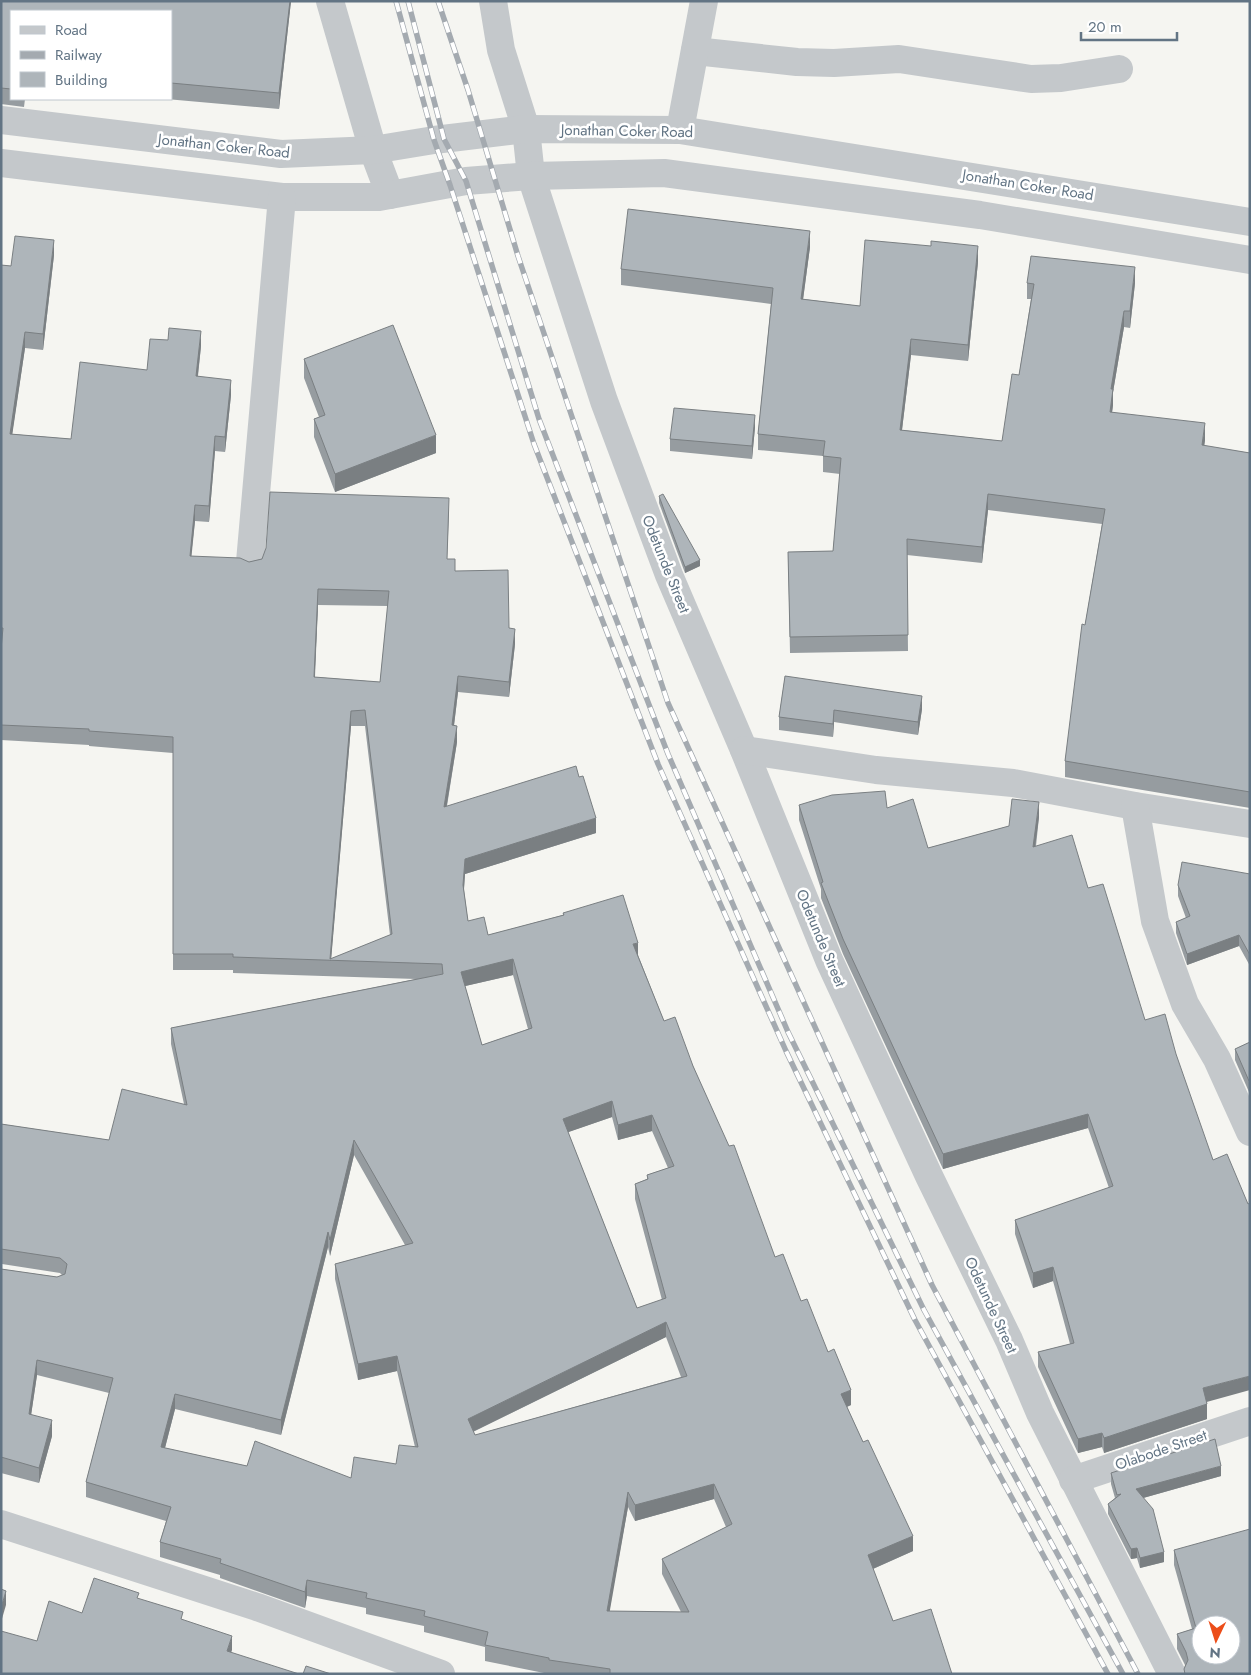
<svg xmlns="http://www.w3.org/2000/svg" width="1251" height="1675" viewBox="0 0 1251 1675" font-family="Jost,sans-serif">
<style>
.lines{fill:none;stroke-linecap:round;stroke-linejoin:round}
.minor{stroke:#c4c8cb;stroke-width:28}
.rail-casing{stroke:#a4aab0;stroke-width:5.5}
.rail{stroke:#fff;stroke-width:4;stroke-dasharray:11;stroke-linecap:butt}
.wall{fill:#969ca0;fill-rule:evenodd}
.shaded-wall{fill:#7a7f82}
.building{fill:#aeb5ba;stroke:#7a7f82;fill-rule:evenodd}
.labels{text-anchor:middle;stroke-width:5;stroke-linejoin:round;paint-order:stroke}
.street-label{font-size:15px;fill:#627484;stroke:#fff}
</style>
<rect width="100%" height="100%" fill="#f5f5f1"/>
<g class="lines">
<!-- minor -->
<g class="minor">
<path d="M330,1l43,149 17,45"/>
<path d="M493,1l8,49 25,79 5,47 73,225 65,174 75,175 85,210 100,216 80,164 31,73 132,261"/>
<path d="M695,51l102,11 37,1 65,-4 132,20 30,-1 58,-9"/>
<path d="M1,120l280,34 92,-4 61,-10 92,-11 154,1 570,92"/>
<path d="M680,130l24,-129"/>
<path d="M1,163l281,34h97l87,-16 65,-5 133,-3 316,42 270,45"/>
<path d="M250,562l32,-365"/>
<path d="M744,750l132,20 137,13 122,23 115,18"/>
<path d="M1135,806l20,115 30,83 32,55 33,73"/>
<path d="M1073,1480l177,-59"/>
<path d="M1,1524l256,83 184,67"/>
</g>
<defs>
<g id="rail">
<path d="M396,1l38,139 16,45 84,259 124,320 128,287 129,269 193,354"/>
<path d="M408,1l36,138 22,42 73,238 129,335 120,278 136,278 199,364"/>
<path d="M438,1l30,89 50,166 150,447 264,582 206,389"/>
</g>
</defs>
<!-- rail casing -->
<use href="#rail" class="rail-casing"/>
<!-- rail -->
<use href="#rail" class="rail"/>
</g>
<!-- wall -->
<g class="wall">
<path d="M1,1h290l-12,108 -113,-10h5v-88h-160v88h14l-1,8 -23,-3z"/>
<path d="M810,247l-7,52 57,7 118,-44 -10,99 -57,-6 -9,75 100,11 17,-66 12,-76h-4v-16h108l-5,45 -6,-1 -11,65v13l-1,7 93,28 -1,6 46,7v355l-185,-31v-16l20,-136 17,-101 -114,-14 -6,53 -75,-8 1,96 -118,2 -2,-101 45,-1 7,-77 -17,-2v-16l-65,-6v-16l13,-130 -150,-19v-16z"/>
<path d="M54,255l-11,95 -18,-2 -13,86 59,5 76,-69 54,-24 -3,30 33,19 -6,57 -10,-1 -6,71 -14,-1 -4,35 58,6 200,-49 -2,46 8,12 54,57 6,16 -6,53 -51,-5 -4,34 3,16 -10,64 149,27 -131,41 -1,16 4,31 20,14 75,-20v-2l75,42 26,66 29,45 82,191 26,44 27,51 23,53 -4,2 66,144 -40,18 20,52 59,53h-403l-64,-13v-14l-61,-15v-6l-58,-12v-6l-59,-12 -2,12 -85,-30v-3l-60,-18v-15l6,-21 -80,-24v-15l23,-89 -72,-18 -6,40 21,21 -13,47 -38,-10v-204l56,8 5,-2 -2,-2 -58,-9 -1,-140 108,16 75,-36 -13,-60v-16l245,-49 -183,-6v-3h-60v-217l-84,-7v-1l-88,-5v-475l10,1zM318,605l70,1 -8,76 -65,-5zM351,726h14l25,209 -59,24zM513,975l15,54 -46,16 -17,-59zM612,1117l6,23 34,-9 16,37 -21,7v4l-12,5v15l27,101 -25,8 -69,-176zM354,1155l51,90 -70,19v15l23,101 39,-9 18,76 -19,17 -45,14 -104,-12 -82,-18 10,-39 106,26 47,-188 2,9zM666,1337l15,40 -206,58 -2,-3zM714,1499l12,28 -64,32v15l19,38 -72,-1 19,-104 7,14z"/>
<path d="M304,359l132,94 -101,39 -21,-55v-18l5,-2 -15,-39z"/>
<path d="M755,427l-3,32 -82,-8v-12z"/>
<path d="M659,496l41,70 -15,7 -26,-70z"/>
<path d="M785,676l137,33 -4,26 -84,-13 -1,15 -54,-7v-13z"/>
<path d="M799,805l88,3 41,40 81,-22 30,-9 -3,29 171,556v17l-103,34 -2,-6 -24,6 -40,-86v-15l32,-8 -17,-63 -20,7 -18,-54v-14l94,-32 -21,-60 -145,41 -100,-215 -22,-56v-9l-22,-69z"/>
<path d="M1250,874v92l-11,-20 -52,19 -11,-32v-11l10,-4 -8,-22v-11z"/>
<path d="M1250,1042v50h-1l-14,-32v-11z"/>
<path d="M1111,1473l110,3 -78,22 21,64 -24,6 -3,-10 -6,1 -23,-45v-10l7,-6 -4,-14z"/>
<path d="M1174,1550l76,124h-66v-5l1,-4 -8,-16v-15l15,-5 -18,-64z"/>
</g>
<!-- shaded-wall -->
<g class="shaded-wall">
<path d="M290,1h1l-12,108v-16z"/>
<path d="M810,231v16l-9,68v-16z"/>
<path d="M54,240v15l-11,95v-16z"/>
<path d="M978,246v16l-10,99v-16z"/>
<path d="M1135,267v16l-5,45v-17z"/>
<path d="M1124,311v16l-11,65v13l-3,23 1,-39z"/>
<path d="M201,331v15l-5,45v-15z"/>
<path d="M25,332v16l-15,102v-16z"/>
<path d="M911,339v16l-11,91v-16z"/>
<path d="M231,380v15l-6,57v-15z"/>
<path d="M755,415v12l-3,32v-13z"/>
<path d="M1205,423v17l-3,22v-17z"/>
<path d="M436,435v18l-101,39v-18z"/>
<path d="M215,436v15l-6,71v-16z"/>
<path d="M988,494v16l-6,53v-16z"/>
<path d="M195,505v16l-5,50v-15z"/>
<path d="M700,560v6l-15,7v-6z"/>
<path d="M318,589v16l-4,87v-15z"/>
<path d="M515,629v15l-6,53v-15z"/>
<path d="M458,676v16l-6,49v-16z"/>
<path d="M922,696v13l-4,26v-13z"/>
<path d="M834,710v12l-1,15v-13z"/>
<path d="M351,711v15l-20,235h-1z"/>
<path d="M457,726v16l-13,80v-15z"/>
<path d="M1039,802v15l-6,45v-15z"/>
<path d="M596,818v15l-131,41 -2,27v-16l2,-26z"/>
<path d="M1239,935v11l-52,19v-11z"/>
<path d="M638,943v15l-5,-14z"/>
<path d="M513,959v16l-52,12v-15z"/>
<path d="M612,1101v16l-49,17v-15z"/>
<path d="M1088,1114v14l-145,41v-15z"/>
<path d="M652,1115v16l-34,9v-15z"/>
<path d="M354,1140v15l-24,101v-16z"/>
<path d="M328,1232v15l-47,188v-15z"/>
<rect x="1" y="1249" width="1" height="15"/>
<path d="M1053,1267v14l-20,7v-15z"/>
<path d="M666,1322v15l-198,97v-15z"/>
<path d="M397,1356v15l-39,9v-16z"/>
<path d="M37,1360v15l-8,54v-15z"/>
<path d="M1250,1376v14l-47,13v-15z"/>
<path d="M851,1390v15l-10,4v-15z"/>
<path d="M175,1394v15l-14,54v-16z"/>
<path d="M1207,1404v15l-103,34v-15z"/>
<path d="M52,1420v16l-13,47v-15z"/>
<path d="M1102,1433v14l-24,6v-14z"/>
<path d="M1221,1466v10l-85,24v-11z"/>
<path d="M714,1484v15l-79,22v-16z"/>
<path d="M628,1492v15l-21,120v-16z"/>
<path d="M913,1536v15l-45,20v-16z"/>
<path d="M1137,1548v10l-6,1v-10z"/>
<path d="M1164,1552v10l-24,6v-10z"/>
<path d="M307,1580v16l-2,12v-16z"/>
<path d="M6,1591v14l-5,17v-14z"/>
<path d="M232,1636v14l-5,15v-14z"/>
</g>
<!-- building -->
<g class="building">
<path d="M1,1h289l-11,92 -108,-10v-72h-160v78l-10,-1z"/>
<path d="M628,209l182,22 -9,68 59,7 5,-66 66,6v-5l47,5 -10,99 -57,-6 -11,91 102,11 10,-67 7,1 15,-91 -7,-1 4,-27 104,11 -5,44h-6l-13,78h2l-3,23 95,11 -3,22 48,8v339l-185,-31 17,-137 3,1 20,-116 -117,-15 -6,53 -75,-8 1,96 -118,2 -2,-85 45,-1 8,-93 -18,-2 2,-15 -67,-7 15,-146 -152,-19z"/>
<path d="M15,236l39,4 -11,94 -18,-2 -15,102 61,5 9,-77 67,8 3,-31 18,1 1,-12 32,3 -5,45 35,4 -6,57 -10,-1 -6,70 -14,-1 -5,51 50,2 9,4 13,-3 4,-11 4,-56 179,6 -2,61h8v12l53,-1 1,58 6,1 -6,53 -51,-6 -6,49 5,1 -13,81 132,-41 3,11 4,-1 13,42 -131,41 -2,26 5,36 16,-4 4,18 76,-20 -1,-2 60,-18 15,48 -5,1 31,77 11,-4 18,49 36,80 5,-1 41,112 8,-3 18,47 6,-2 21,53 6,-3 17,41 -10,4 22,48 5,-2 45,96 -45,19 25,66 38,-12 21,65h-342v-5l-61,-9v-2l-64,-13 3,-13 -64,-16 1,-5 -59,-13 1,-5 -60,-13 -2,12 -85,-29 1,-4 -61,-17 11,-35 -85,-25 27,-104 -76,-18 -8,54 23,6 -13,48 -38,-11v-188l56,8 8,-3 2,-10 -7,-6 -59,-9v-125l108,16 13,-51 65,16 -16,-77 272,-54 -1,-10 -209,-7v-3h-60v-217l-84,-6v-2l-88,-4v-76l2,-21h-2v-363l10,1zM318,589l71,2 -9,91 -66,-5zM365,710l27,224 -62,25 21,-248zM513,959l19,69 -50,17 -21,-73zM612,1101l6,24 34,-10 22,51 -27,9 1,4 -13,5 31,114 -29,10 -74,-189zM354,1140l59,103 -78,21 23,100 39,-8 21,91 -19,-2 -3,19 -42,-7 -3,21 -96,-37 -8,25 -86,-19 14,-53 106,26 47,-188 2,8zM666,1322l21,54 -212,59 -7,-16zM714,1484l18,40 -70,35 27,53 -82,-1 21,-119 7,13z"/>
<path d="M393,325l43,110 -101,39 -21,-55 11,-4 -21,-56z"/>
<path d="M674,408l81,7 -3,31 -82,-7z"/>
<path d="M663,494l37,66 -15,7 -26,-71z"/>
<path d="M785,676l137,20 -4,26 -84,-12 -1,14 -54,-7z"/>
<path d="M885,791l2,17 26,-9 15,49 81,-22 3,-27 27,3 -6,45 39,-12 16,53 15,-4 42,136 20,-6 11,40 37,106 14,-6 21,50 2,-1v173l-47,12 4,16 -103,34 -2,-5 -24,6 -40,-87 36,-9 -21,-76 -20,6 -18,-53 98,-34 -25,-72 -145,40 -100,-215 -22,-56 2,-1 -24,-77 33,-10z"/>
<path d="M1182,862l68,12v81l-11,-20 -52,19 -11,-32 14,-6 -12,-31z"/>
<path d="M1250,1042v39h-1l-14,-32z"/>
<path d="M1215,1439l6,27 -85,23 17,20 11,43 -24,6 -3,-10 -6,1 -23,-45 13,-10 -4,1 -6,-22z"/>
<path d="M1250,1529v145h-65l-1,-5 4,-9 -2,-8 -9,-18 19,-6 -22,-78zM1201,1625h30v30h-30z"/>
<path d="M94,1578l45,15 -2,5 46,14 -2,7 51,17 -5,15 72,23h-298v-43l36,10 12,-40 33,12z"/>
<path d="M1,1589l5,2 -5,17z"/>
<path d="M306,1666l25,8h-28z"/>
</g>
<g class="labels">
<!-- street labels -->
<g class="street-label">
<text transform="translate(627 131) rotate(1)" y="5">Jonathan Coker Road</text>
<text transform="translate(224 146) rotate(6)" y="5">Jonathan Coker Road</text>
<text transform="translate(1028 185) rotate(9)" y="5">Jonathan Coker Road</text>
<text transform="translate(666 564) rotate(68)" y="5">Odetunde Street</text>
<text transform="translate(821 938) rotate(67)" y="5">Odetunde Street</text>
<text transform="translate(991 1305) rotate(65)" y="5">Odetunde Street</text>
<text transform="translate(1161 1450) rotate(-19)" y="5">Olabode Street</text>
</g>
</g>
<!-- border -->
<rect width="1251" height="1675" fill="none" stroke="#627484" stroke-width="5"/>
<!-- legend -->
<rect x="10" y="10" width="162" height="90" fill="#ffffff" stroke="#c0c7ce"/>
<rect x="20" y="26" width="25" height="8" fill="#c4c8cb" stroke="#c0c7ce"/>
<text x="55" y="35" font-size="15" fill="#627484">Road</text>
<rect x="20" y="51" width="25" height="8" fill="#a4aab0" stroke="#c0c7ce"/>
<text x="55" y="60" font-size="15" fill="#627484">Railway</text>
<rect x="20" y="72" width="25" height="15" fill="#aeb5ba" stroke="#c0c7ce"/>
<text x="55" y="85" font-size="15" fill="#627484">Building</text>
<!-- north arrow -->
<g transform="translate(1216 1640) rotate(184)"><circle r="24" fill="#ffffff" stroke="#c0c7ce"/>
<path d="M0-4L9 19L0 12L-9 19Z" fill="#ec4e1a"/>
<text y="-8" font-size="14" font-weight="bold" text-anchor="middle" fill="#627484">N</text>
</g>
<!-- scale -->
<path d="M1081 32v8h96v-8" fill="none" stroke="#627484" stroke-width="2.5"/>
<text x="1088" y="32" font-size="15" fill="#627484" stroke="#ffffff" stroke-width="4" paint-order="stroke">20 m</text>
</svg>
